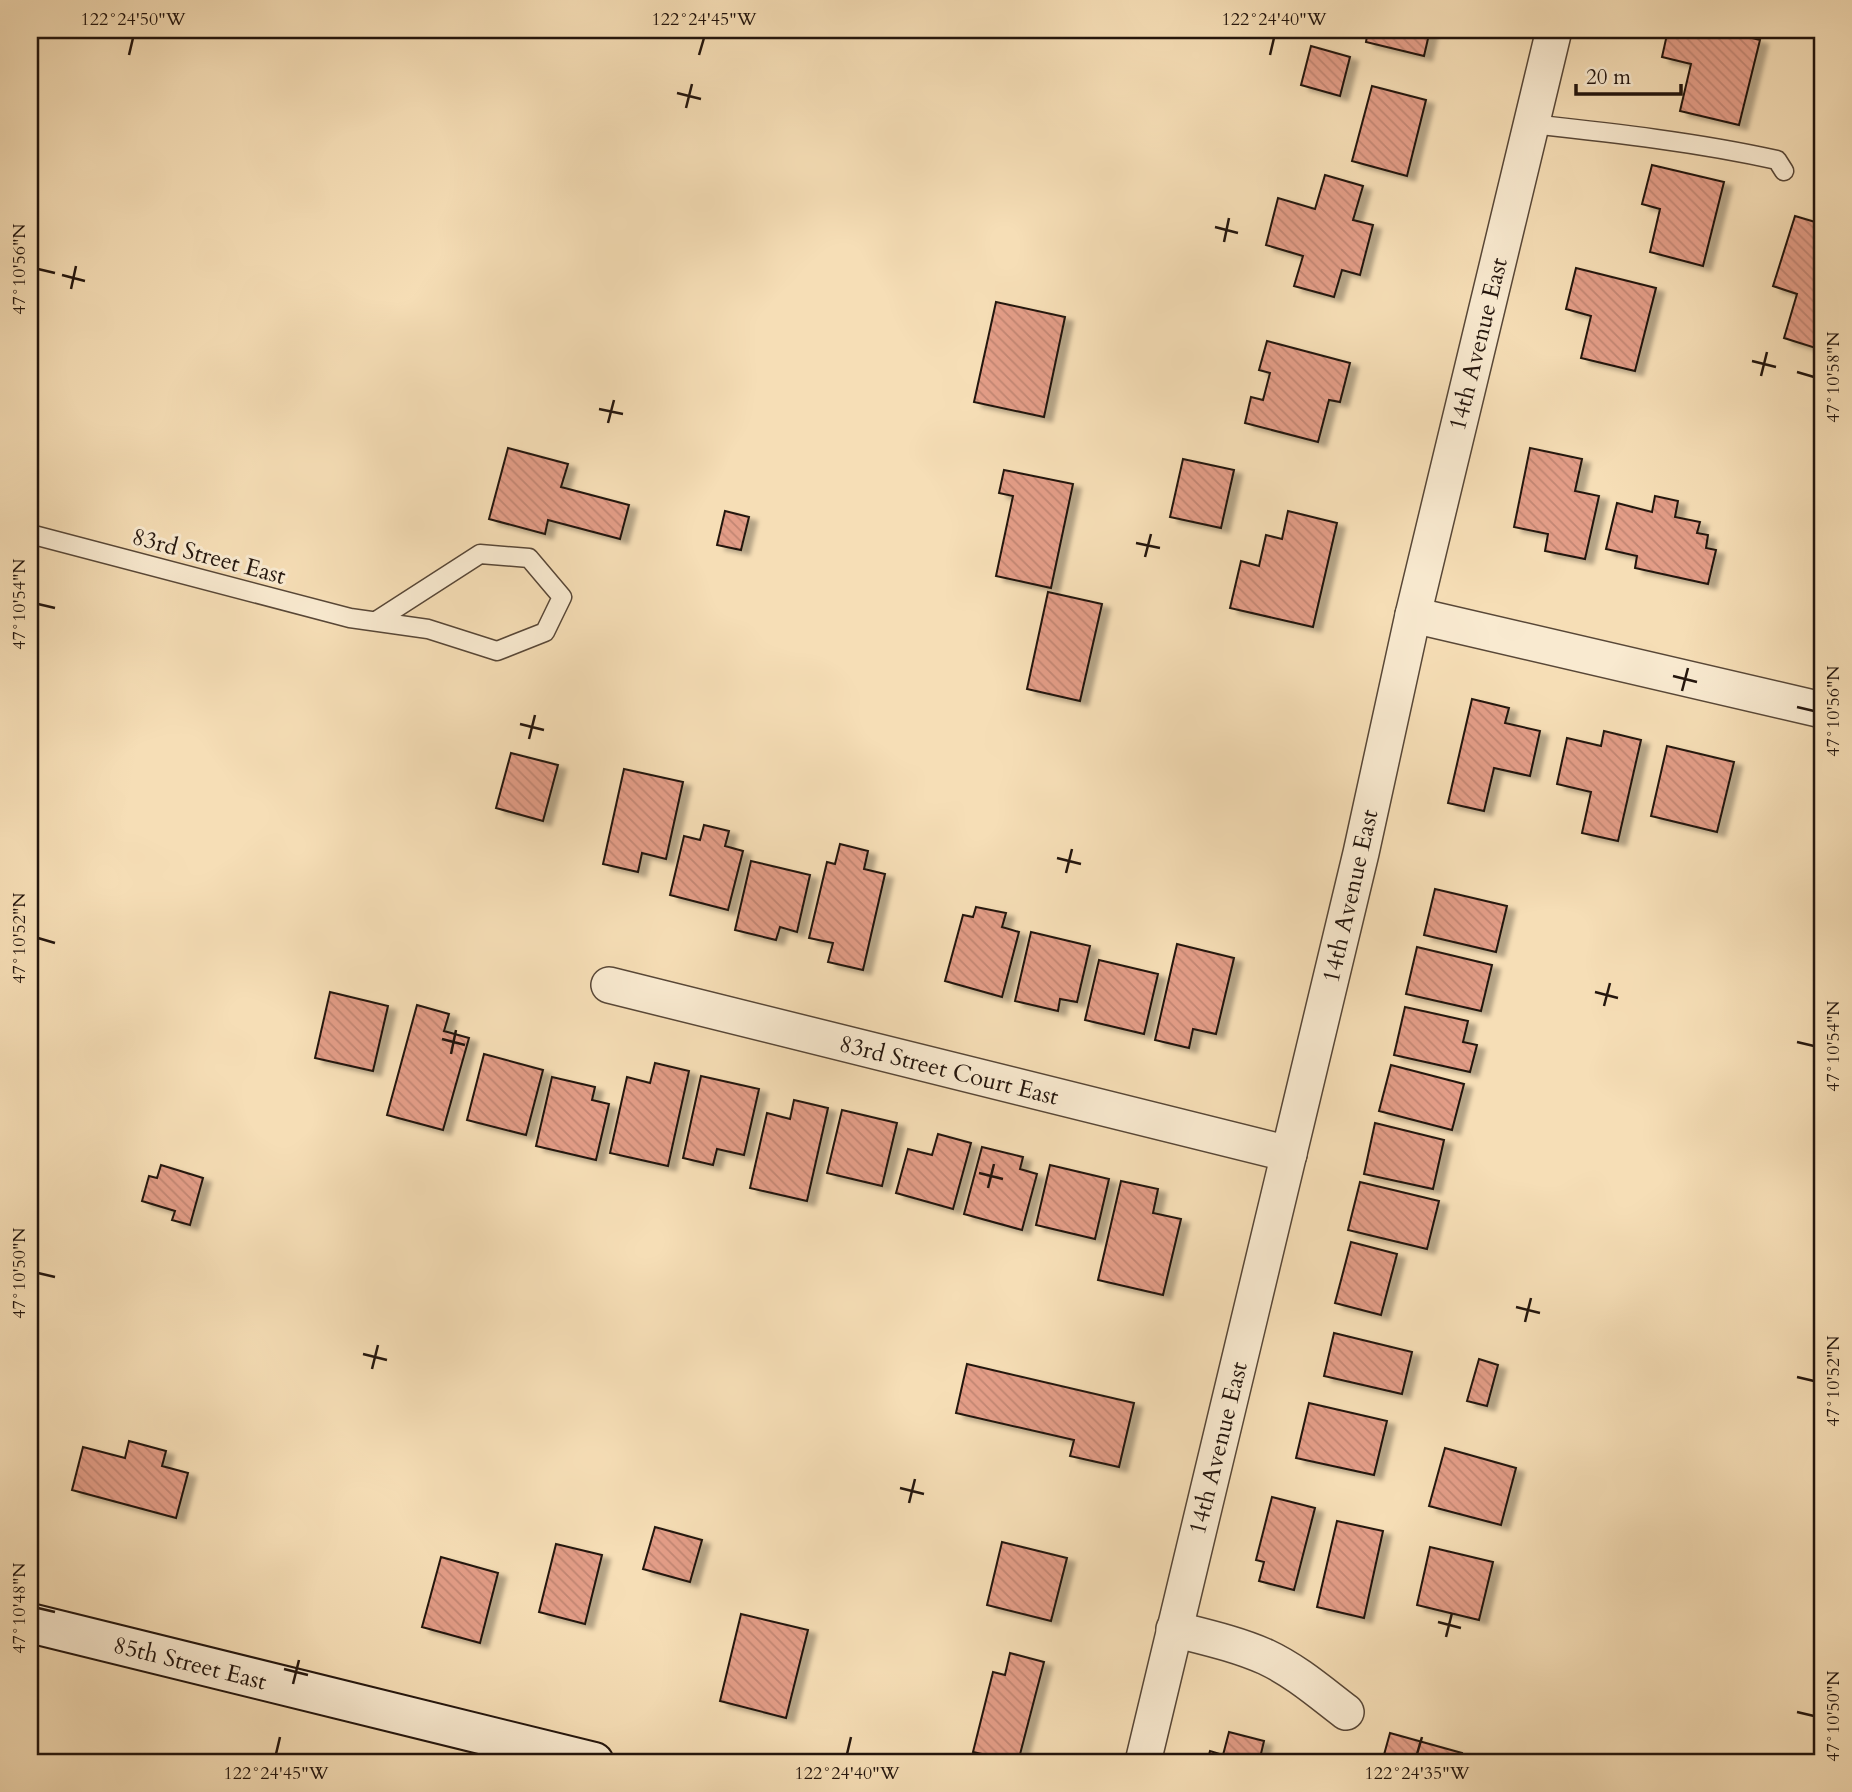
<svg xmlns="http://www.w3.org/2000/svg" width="1852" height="1792" viewBox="0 0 1852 1792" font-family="Cardo,serif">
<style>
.building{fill:url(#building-back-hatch);stroke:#23150d;stroke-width:2;filter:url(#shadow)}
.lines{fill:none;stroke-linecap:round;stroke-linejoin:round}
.lane-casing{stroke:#584737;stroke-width:21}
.street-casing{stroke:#584737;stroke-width:38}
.secondary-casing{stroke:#23150d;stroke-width:42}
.lane{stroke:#f9ead0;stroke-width:18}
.street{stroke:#f9ead0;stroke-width:35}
.secondary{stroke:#f9ead0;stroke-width:38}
.ticks{fill:none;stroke:#23150d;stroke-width:2.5}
.labels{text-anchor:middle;stroke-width:6;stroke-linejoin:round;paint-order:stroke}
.street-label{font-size:24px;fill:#23150d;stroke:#f9ead0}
.neatline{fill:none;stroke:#23150d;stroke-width:2.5}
.ticks-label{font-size:18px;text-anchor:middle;fill:#23150d}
</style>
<defs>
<pattern id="building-back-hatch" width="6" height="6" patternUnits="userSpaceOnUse" patternTransform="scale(1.75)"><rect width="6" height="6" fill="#e39d87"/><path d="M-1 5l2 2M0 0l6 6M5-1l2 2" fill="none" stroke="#c28673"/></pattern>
<filter id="shadow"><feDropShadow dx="8" dy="4.5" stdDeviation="2" flood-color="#0004"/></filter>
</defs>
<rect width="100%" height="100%" fill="#f6deb6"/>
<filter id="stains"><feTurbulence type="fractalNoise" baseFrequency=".00286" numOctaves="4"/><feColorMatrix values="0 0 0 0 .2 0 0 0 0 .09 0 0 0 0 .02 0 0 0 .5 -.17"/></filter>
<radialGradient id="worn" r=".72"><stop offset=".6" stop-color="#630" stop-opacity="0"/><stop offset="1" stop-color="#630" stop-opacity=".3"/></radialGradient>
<!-- building -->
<g class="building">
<path d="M1368,30h62l-6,26 -58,-14z"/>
<path d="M1668,30h52l40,10 -21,85 -59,-14 11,-47 -29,-7z"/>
<path d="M1311,46l39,11 -10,39 -39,-11z"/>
<path d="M1372,86l54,14 -19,76 -55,-15z"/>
<path d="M1652,165l72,17 -21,84 -53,-14 10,-43 -18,-5z"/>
<path d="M1325,175l38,11 -10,34 20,5 -13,50 -18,-5 -8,27 -40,-11 9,-30 -37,-11 12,-47 37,11z"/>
<path d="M1795,216l27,8v126l-38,-12 13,-44 -24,-8z"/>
<path d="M1576,268l80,20 -21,83 -54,-13 10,-42 -25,-7z"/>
<path d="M996,302l69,15 -21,100 -70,-15z"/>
<path d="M1267,341l83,22 -10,39 -11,-2 -11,42 -73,-19 6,-26 12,3 7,-27 -11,-3z"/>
<path d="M508,448l60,16 -7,23 68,18 -9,34 -72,-19 -3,14 -56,-15z"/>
<path d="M1530,448l52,11 -7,32 24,5 -14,63 -40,-8 3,-17 -34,-7z"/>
<path d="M1183,459l51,11 -13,58 -51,-11z"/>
<path d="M1004,470l69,14 -22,104 -55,-12 17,-80 -14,-3z"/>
<path d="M1655,496l23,5 -3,16 25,5 -3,11 11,2 -2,13 10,2 -8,34 -73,-16 2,-12 -31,-7 11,-46 35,9z"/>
<path d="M725,511l24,6 -8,33 -24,-5z"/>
<path d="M1288,511l49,12 -24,104 -83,-19 11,-47 18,5 7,-31 16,4z"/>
<path d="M1048,592l54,12 -22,97 -53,-12z"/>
<path d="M1472,699l37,9 -4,15 35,8 -10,45 -36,-8 -10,43 -36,-8z"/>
<path d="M1604,731l37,9 -23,101 -36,-8 9,-41 -34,-8 10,-46 34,8z"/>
<path d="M1667,746l67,16 -17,70 -66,-16z"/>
<path d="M511,753l47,12 -15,56 -47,-13z"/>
<path d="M624,769l59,13 -17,77 -24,-6 -4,19 -35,-8z"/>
<path d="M704,825l25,6 -4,15 18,5 -15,59 -58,-15 14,-59 16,4z"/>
<path d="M840,844l28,7 -4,18 21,5 -22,96 -35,-8 5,-19 -24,-5 18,-76 8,2z"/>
<path d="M751,861l59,14 -13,57 -17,-5 -4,13 -41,-10z"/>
<path d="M1435,889l72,17 -11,46 -72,-17z"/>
<path d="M976,907l30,6 -4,14 17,5 -17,65 -57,-16 18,-66 10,2z"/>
<path d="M1031,932l59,14 -13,56 -17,-3 -2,12 -43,-10z"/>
<path d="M1177,944l57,14 -18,76 -23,-5 -4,19 -34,-8z"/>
<path d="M1417,947l75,18 -11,46 -75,-17z"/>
<path d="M1099,960l59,14 -14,60 -59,-14z"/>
<path d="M330,992l58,14 -15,65 -58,-13z"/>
<path d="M417,1005l32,9 -5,17 25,7 -26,92 -56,-15z"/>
<path d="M1405,1007l63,14 -5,21 14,3 -7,27 -76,-17z"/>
<path d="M484,1054l59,16 -17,65 -59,-15z"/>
<path d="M655,1063l34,8 -21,95 -58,-13 17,-76 23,6z"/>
<path d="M1391,1065l73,19 -12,46 -73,-19z"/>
<path d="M701,1076l58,13 -15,66 -27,-6 -4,16 -30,-7z"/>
<path d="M552,1077l43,10 -3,13 17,4 -13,56 -60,-14z"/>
<path d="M794,1100l34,8 -21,93 -57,-13 17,-75 23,6z"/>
<path d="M842,1110l55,13 -15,63 -55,-13z"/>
<path d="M1375,1123l69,17 -11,49 -69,-15z"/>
<path d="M938,1134l33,9 -18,66 -57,-16 12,-44 24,6z"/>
<path d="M982,1147l41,10 -3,12 17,5 -15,56 -58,-16z"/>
<path d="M161,1165l42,13 -13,47 -18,-5 3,-9 -33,-10 7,-25 8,2z"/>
<path d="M1050,1165l59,14 -14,60 -59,-14z"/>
<path d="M1121,1181l37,8 -5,24 28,6 -18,76 -65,-15z"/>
<path d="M1360,1182l79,19 -12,48 -79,-19z"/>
<path d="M1351,1242l46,12 -16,61 -46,-12z"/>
<path d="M1334,1333l78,19 -10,42 -78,-18z"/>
<path d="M1479,1359l19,6 -11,41 -20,-5z"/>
<path d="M967,1364l167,39 -15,64 -49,-11 4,-16 -118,-27z"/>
<path d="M1309,1403l78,18 -13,54 -78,-17z"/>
<path d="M129,1441l37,10 -4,15 26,7 -12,45 -104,-28 11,-43 42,11z"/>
<path d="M1445,1448l71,20 -15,57 -72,-19z"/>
<path d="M1272,1497l43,11 -21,82 -35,-9 5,-19 -8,-2z"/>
<path d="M1337,1521l46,10 -19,87 -47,-11z"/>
<path d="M655,1527l47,13 -12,42 -47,-13z"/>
<path d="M1002,1542l65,16 -16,63 -64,-16z"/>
<path d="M556,1544l46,11 -17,69 -46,-12z"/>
<path d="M1430,1547l63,15 -14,58 -62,-15z"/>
<path d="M441,1557l57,16 -18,70 -58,-16z"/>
<path d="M741,1614l67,16 -22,88 -66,-17z"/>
<path d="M1010,1653l34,9 -26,100 -45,-10 20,-80 12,3z"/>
<path d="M1229,1732l35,9 -5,21h-52l3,-11 13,4z"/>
<path d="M1390,1733l72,20 -2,9h-78z"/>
</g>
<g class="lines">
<defs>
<g id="lane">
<path d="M1531,124c82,9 165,18 246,36l7,11"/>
<path d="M30,534l320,84 78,11 69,22 48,-19 17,-35 -33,-39 -49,-4 -104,67"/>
</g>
<g id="street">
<path d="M1413,615l409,95"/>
<path d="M609,985l680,169"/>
<path d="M1174,1629c31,8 63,15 92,28 30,14 55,36 80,55"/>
<path d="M1143,1762l218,-909 52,-238 141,-585"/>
</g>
<path id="secondary" d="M30,1623l564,139"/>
</defs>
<!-- lane casing -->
<use href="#lane" class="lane-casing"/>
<!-- street casing -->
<use href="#street" class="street-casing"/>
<!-- secondary casing -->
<use href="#secondary" class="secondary-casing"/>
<!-- lane -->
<use href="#lane" class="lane"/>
<!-- street -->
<use href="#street" class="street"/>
<!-- secondary -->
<use href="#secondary" class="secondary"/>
</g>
<!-- ticks -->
<path class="ticks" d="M129,55l4,-17M699,55l5,-17M1270,55l4,-17M677,93l24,6M686,108l6,-24M1215,227l23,6M1224,242l5,-24M38,269l17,4M62,275l23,6M71,289l5,-23M1752,361l24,6M1797,372l17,5M1761,376l6,-24M599,409l24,5M608,423l6,-23M1136,543l24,5M1145,557l6,-23M38,604l17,4M1673,676l24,6M1682,691l6,-23M1797,707l17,4M520,724l24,6M529,739l6,-24M1057,858l24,6M1066,873l6,-24M38,938l17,5M1595,992l23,6M1604,1006l6,-23M442,1039l23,6M1797,1042l17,4M451,1054l5,-24M979,1173l24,6M988,1188l6,-24M38,1273l17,4M1516,1307l24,6M1525,1322l6,-24M363,1354l24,6M372,1369l6,-24M1797,1377l17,4M900,1488l24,6M909,1503l6,-24M38,1608l17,4M1438,1622l23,6M1446,1637l6,-24M284,1669l24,6M293,1684l6,-24M1797,1712l17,4M276,1754l4,-17M847,1754l4,-17M1417,1754l5,-17"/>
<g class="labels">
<!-- street labels -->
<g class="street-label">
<text transform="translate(1478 344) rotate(-76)" y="8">14th Avenue East</text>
<text transform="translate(209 556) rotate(15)" y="8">83rd Street East</text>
<text transform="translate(1350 896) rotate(-77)" y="8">14th Avenue East</text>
<text transform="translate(949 1070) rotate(14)" y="8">83rd Street Court East</text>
<text transform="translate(1218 1448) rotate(-76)" y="8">14th Avenue East</text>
<text transform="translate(190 1663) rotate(14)" y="8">85th Street East</text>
</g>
</g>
<!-- margin -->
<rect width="1852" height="1792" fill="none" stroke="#f6deb6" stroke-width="77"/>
<!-- scale -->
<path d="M1576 84v10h105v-10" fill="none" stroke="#23150d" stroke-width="3.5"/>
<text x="1586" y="84" font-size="21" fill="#23150d" stroke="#f9ead0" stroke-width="5" paint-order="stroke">20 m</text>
<rect x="38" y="38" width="1776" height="1716" class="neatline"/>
<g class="ticks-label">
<text x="133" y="25">122°24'50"W</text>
<text x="704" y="25">122°24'45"W</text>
<text x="1274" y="25">122°24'40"W</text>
<text transform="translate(19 269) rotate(-90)" y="6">47°10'56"N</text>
<text transform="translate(1833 377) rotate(-90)" y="6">47°10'58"N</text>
<text transform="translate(19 604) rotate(-90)" y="6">47°10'54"N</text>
<text transform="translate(1833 711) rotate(-90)" y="6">47°10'56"N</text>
<text transform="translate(19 938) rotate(-90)" y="6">47°10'52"N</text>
<text transform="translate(1833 1046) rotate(-90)" y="6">47°10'54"N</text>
<text transform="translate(19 1273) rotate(-90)" y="6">47°10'50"N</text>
<text transform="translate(1833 1381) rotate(-90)" y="6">47°10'52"N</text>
<text transform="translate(19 1608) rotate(-90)" y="6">47°10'48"N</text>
<text transform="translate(1833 1716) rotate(-90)" y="6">47°10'50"N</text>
<text x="276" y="1779">122°24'45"W</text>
<text x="847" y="1779">122°24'40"W</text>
<text x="1417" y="1779">122°24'35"W</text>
</g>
<rect width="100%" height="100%" filter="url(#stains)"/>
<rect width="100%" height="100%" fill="url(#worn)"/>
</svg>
